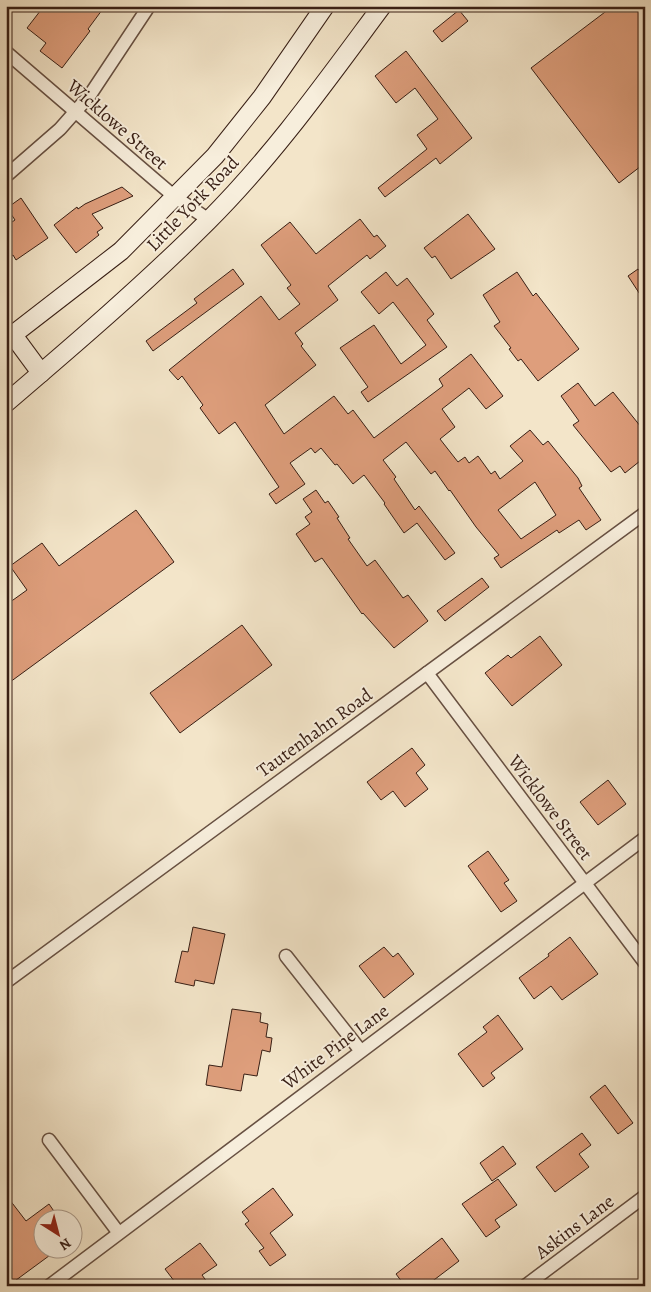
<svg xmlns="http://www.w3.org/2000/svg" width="651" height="1292" viewBox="0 0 651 1292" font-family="Alegreya,serif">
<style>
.building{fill:#de9e7c;stroke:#381f15;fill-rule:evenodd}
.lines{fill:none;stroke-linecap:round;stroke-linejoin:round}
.street-casing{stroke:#675042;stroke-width:15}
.secondary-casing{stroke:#381f15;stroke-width:20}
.street{stroke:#f7eedc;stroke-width:12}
.secondary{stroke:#f7eedc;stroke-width:18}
.labels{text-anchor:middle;stroke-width:4;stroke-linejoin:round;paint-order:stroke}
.street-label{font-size:19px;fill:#381f15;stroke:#f7eedc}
</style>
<rect width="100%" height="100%" fill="#f3e5c9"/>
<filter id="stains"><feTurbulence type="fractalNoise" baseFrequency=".004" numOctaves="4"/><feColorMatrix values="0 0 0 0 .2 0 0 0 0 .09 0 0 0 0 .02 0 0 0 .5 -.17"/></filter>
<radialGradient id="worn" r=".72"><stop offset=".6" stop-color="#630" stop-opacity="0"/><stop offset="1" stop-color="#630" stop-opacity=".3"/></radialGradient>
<!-- building -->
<g class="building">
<path d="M44,6h61l-17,23 2,2 -28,37 -22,-17 6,-8 -19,-15z"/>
<path d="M613,6h32v157l-26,20 -88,-115z"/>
<path d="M459,10l9,11 -26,21 -9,-11z"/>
<path d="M406,51l66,87 -32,26 -4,-6 -51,39 -7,-9 49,-39 -10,-14 21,-16 -23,-31 -19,15 -21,-27z"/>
<path d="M122,187l11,9 -41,18 11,14 -6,4 2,3 -23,18 -22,-28 23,-18 1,2 7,-5z"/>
<path d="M21,198l27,40 -32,22 -3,-5 -7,4v-33l9,-6 -8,-12z"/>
<path d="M468,214l27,35 -44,30 -16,-23 -3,2 -8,-10z"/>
<path d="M360,219l14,18 3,-2 9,11 -16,13 -3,-4 -39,31 10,14 -43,33 8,11 -2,2 15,19 -51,40 19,29 50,-38 14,18 5,-4 21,28 69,-52 -4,-7 32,-25 32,42 -17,13 -17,-21 -27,21 13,18 -15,12 18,23 7,-5 4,6 9,-7 13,18 4,-3 5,8 23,-18 -13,-15 20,-16 13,15 5,-4 30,37 4,8 -3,2 22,32 -15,10 -7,-10 -20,13 -2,-3 -56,38 -7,-10 5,-3 -23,-28 -26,-37 -1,1 -14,-20 -4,3 -25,-32 -23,18 13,17 -2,2 21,31 4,-4 36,47 -10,7 -28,-37 -13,10 -20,-29 1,-1 -21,-28 -11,9 -16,-20 -2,1 -14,-17 -6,5 -4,-5 -21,15 15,21 -29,20 -7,-10 10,-7 -44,-65 -16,12 -19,-26 3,-3 -21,-29 -4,4 -9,-10 92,-74 18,24 21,-16 -13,-16 4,-3 -30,-40 29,-23 26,32zM535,482l21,33 -35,24 -23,-29z"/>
<path d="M233,269l11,15 -91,67 -7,-10 51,-38 -3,-4z"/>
<path d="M638,269l7,9v24l-17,-26z"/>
<path d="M386,272l11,14 10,-8 27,36 -7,6 20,27 -79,55 -7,-10 7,-5 -28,-39 34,-23 27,39 25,-19 -33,-43 -14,12 -18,-22z"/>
<path d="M517,272l16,24 3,-3 43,56 -41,32 -17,-22 -3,2 -9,-12 2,-1 -17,-22 6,-4 -17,-27z"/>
<path d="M578,383l17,23 18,-14 32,40v25l-20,16 -5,-7 -9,6 -38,-47 6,-4 -18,-25z"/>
<path d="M316,490l9,13 3,-2 11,16 -2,1 13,20 -2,1 19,27 8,-6 28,38 5,-3 20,26 -34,27 -31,-35 -1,1 -40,-56 -7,4 -19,-28 14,-10 -5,-7 7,-5 -9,-13z"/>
<path d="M136,510l38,52 -168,123v-80l21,-15 -17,-24 32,-23 17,23z"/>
<path d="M482,578l7,9 -44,34 -8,-10z"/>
<path d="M242,625l30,40 -92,68 -30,-40z"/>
<path d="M540,636l22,29 -50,41 -27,-33 23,-18 3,3z"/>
<path d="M412,748l13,17 -9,8 12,16 -23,18 -12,-16 -12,9 -14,-18z"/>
<path d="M608,780l18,24 -28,21 -18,-23z"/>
<path d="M488,851l21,29 -5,3 13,18 -16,11 -33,-46z"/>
<path d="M193,927l32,7 -11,50 -19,-4 -1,6 -19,-4 7,-31 6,1z"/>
<path d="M570,937l28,37 -36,26 -11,-14 -17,13 -15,-21 30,-22 -1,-2z"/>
<path d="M384,947l9,10 5,-4 16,21 -30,24 -25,-32z"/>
<path d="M232,1009l29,4 -1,9 8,2 -2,13 6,1 -2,14 -8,-2 -5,26 -13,-2 -3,17 -35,-6 3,-20 13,2z"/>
<path d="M498,1015l25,34 -32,24 4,5 -12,9 -25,-33 29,-22 -4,-5z"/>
<path d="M605,1085l28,38 -15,11 -28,-37z"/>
<path d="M582,1133l9,12 -12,9 10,13 -34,25 -19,-25z"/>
<path d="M503,1146l13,18 -24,17 -12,-18z"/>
<path d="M498,1179l19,26 -22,15 5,7 -14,10 -24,-33z"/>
<path d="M273,1188l20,27 -23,18 16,22 -16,11 -11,-15 5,-3 -19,-24 4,-3 -7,-9z"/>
<path d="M6,1195l20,26 23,-17 11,16h-18v30h15l-49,36h-2z"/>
<path d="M442,1238l17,23 -33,25h-21l-9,-12z"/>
<path d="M200,1243l17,22 -15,10 8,11h-32l-13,-17z"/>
</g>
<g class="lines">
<defs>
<g id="street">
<path d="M6,52l149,128 20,17 34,23"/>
<path d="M6,176l54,-47 30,-34 59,-89"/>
<path d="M427,673l218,290"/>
<path d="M286,956l74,94"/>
<path d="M6,982l639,-469"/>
<path d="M49,1140l69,92"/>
<path d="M49,1286l596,-448"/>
<path d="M525,1286l120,-90"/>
</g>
<g id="secondary">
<path d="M13,335l28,38"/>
<path d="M6,340l115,-89 94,-95 47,-59 63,-91"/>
<path d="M6,403c69,-59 138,-118 202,-182 66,-66 119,-141 174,-215"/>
</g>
</defs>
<!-- street casing -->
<use href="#street" class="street-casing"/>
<!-- secondary casing -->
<use href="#secondary" class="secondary-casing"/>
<!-- street -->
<use href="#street" class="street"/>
<!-- secondary -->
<use href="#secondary" class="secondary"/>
</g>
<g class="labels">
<!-- street labels -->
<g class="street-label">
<text transform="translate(118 124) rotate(41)" y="7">Wicklowe Street</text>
<text transform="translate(192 203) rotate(-46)" y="7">Little York Road</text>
<text transform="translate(314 732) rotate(-36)" y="7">Tautenhahn Road</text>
<text transform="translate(551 807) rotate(53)" y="7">Wicklowe Street</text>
<text transform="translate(335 1046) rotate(-37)" y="7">White Pine Lane</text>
<text transform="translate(574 1226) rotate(-37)" y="7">Askins Lane</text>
</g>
</g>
<!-- margin -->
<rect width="651" height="1292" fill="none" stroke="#f3e5c9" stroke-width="25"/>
<rect x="8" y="8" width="636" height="1277" fill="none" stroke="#381f15" stroke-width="2.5"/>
<rect x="12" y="12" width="626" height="1267" fill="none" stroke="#381f15"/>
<!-- north arrow -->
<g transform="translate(58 1234) rotate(144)"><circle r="24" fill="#f7eedc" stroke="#ab9b8c"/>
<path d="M0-4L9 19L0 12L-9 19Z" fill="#8f2418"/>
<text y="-8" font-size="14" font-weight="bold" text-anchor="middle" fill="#381f15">N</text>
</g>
<rect width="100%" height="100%" filter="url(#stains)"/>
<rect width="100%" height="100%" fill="url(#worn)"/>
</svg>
